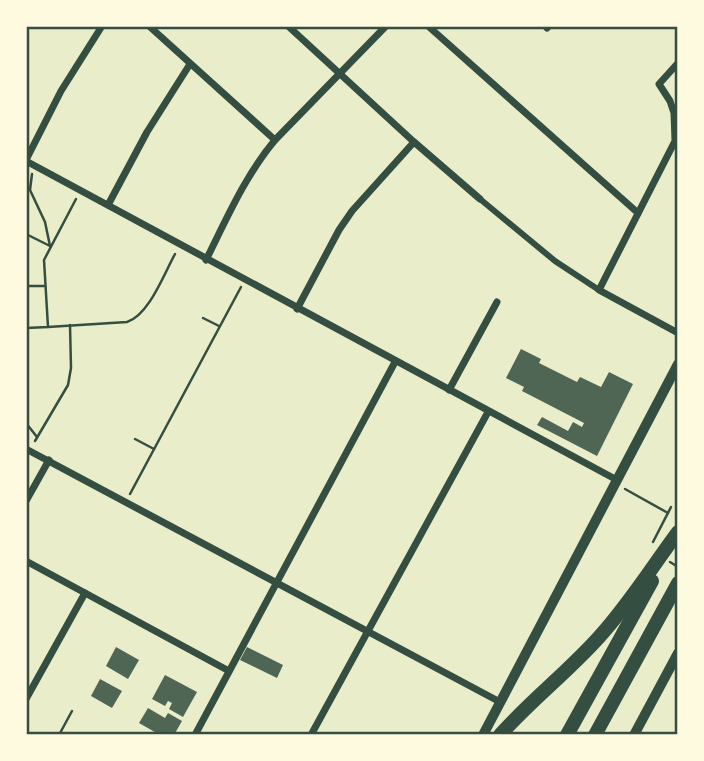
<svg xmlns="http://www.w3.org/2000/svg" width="704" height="761" viewBox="0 0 704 761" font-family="Helvetica,sans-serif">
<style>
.building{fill:#4f6655}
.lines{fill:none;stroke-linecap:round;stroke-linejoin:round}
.path{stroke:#344e41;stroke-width:2.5}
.pedestrian{stroke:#344e41;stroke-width:6}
.minor{stroke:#344e41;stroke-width:7}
.secondary{stroke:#344e41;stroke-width:10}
.motorway{stroke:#344e41;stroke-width:14}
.neatline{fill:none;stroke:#344e41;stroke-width:2.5}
</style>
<rect width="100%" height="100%" fill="#e9edc9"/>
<!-- building -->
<g class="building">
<path d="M521,349l20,10 -2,4 38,19 3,-5 21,10 8,-15 24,12 -36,72 -60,-31 5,-8 26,14 5,-9 9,5 2,-4 -62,-32 2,-4 -18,-9z"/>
<path d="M116,647l23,13 -11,19 -22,-13z"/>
<path d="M247,647l36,18 -6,13 -37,-18z"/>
<path d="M165,675l32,17 -14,25 -14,-8 3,-6 -4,-2 -3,5 -13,-7z"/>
<path d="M100,679l22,12 -10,17 -21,-12z"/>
<path d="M148,708l17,10 3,-5 14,8 -8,14h-14l-21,-12z"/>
</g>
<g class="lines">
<!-- path -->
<g class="path">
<path d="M32,174l-2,16 15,32 5,24"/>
<path d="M26,234l24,12"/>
<path d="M26,286h18"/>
<path d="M203,318l16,8"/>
<path d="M48,327l79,-5c22,-7 37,-48 48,-68"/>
<path d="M26,328l22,-1 -4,-67 32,-61"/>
<path d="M26,423l11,14"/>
<path d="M135,439l19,10"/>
<path d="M35,441l33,-56 3,-17 -1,-43"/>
<path d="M625,489l43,24"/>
<path d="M130,494l111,-207"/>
<path d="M653,542l18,-35"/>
<path d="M670,562l8,5"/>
<path d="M59,735l13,-24"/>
</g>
<!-- pedestrian -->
<path class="pedestrian" d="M480,199l75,62 44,29"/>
<!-- minor -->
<g class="minor">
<path d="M149,26l126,114"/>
<path d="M288,26l126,116 66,57"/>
<path d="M428,26l210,187"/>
<path d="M547,28l2,-2"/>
<path d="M678,63l-19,21 11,17 4,12 1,28 -76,149 79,43"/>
<path d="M26,160l35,-69 41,-65"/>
<path d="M26,161l591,319"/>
<path d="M108,205l39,-73 43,-68"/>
<path d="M206,260c21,-42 39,-84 69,-120l111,-114"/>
<path d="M297,309l42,-79 13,-19 62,-69"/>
<path d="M449,390l48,-88"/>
<path d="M26,449l474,253"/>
<path d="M26,501l23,-41"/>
<path d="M26,561l203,110"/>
<path d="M26,699l59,-106"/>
<path d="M195,735l200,-373"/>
<path d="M311,735l177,-323"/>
</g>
<!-- secondary -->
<g class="secondary">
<path d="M483,735l195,-371"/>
<path d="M634,735l44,-82"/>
</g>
<!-- motorway -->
<g class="motorway">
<path d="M500,735c31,-35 69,-64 100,-99 29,-32 52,-69 78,-104"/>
<path d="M567,735l85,-154"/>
<path d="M595,735l83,-152"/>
</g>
</g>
<!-- border -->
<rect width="704" height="761" fill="none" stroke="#fefae0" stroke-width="56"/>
<rect x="28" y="28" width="648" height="705" class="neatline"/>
</svg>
